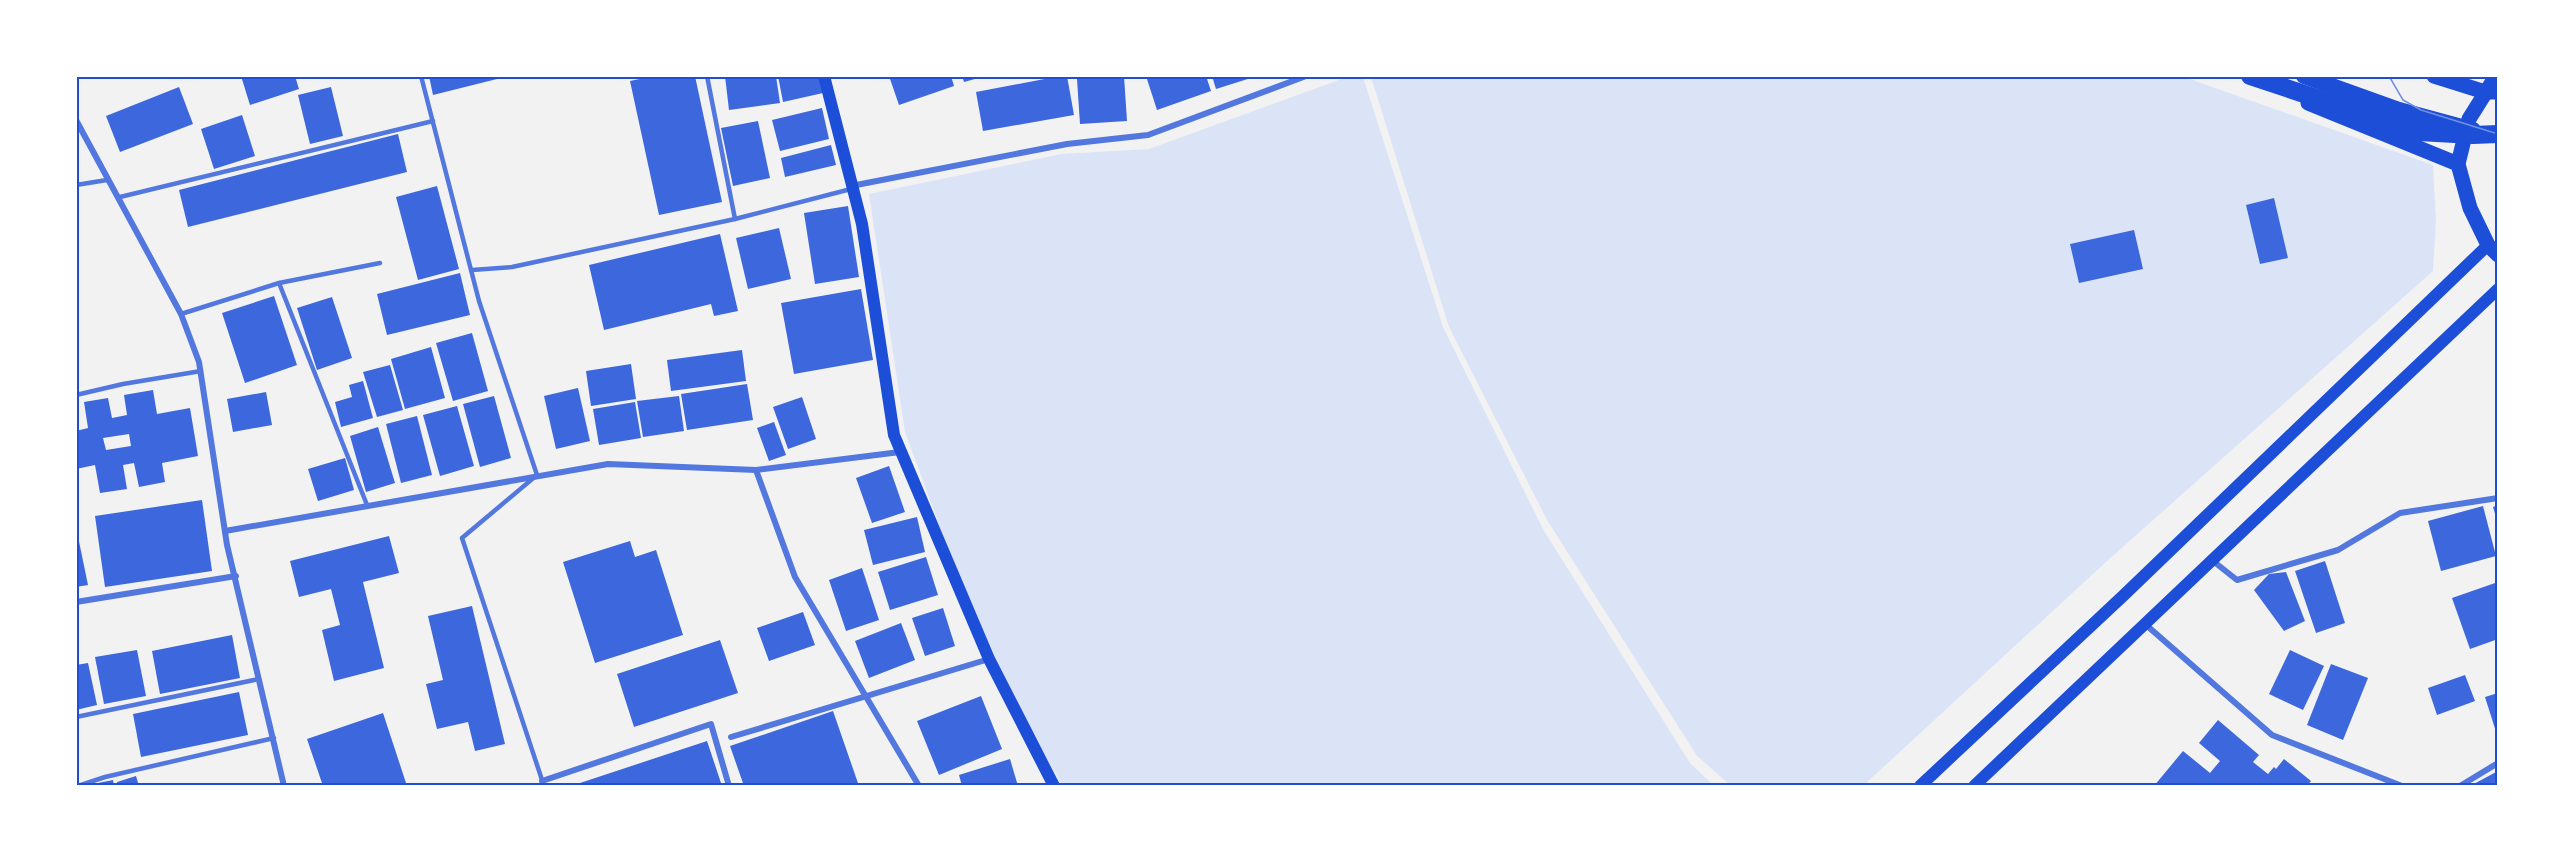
<svg xmlns="http://www.w3.org/2000/svg" width="2574" height="862" viewBox="0 0 2574 862" font-family="'PT Sans Narrow',sans-serif">
<style>
.green{fill:#dbe4f7}
.building{fill:#3d67dc;fill-rule:evenodd}
.lines{fill:none;stroke-linecap:round;stroke-linejoin:round}
.service{stroke:#5277de;stroke-width:4.5}
.minor{stroke:#5277de;stroke-width:6}
.secondary{stroke:#1d4ed8;stroke-width:12}
.primary{stroke:#1d4ed8;stroke-width:15}
.trunk{stroke:#1d4ed8;stroke-width:16}
.motorway{stroke:#1d4ed8;stroke-width:18}
.tram{stroke:#7290e2;stroke-width:1.5}
.neatline{fill:none;stroke:#1d4ed8;stroke-width:2}
</style>
<rect width="100%" height="100%" fill="#f2f2f2"/>
<!-- green -->
<g class="green">
<path d="M1347,77h16l80,250 101,204 146,232 23,22h-651l-78,-138 -79,-215 -36,-238 192,-40 88,-5z"/>
<path d="M1371,77h813l249,88 3,56 -3,50 -327,291 -242,223h-134l-33,-29 -150,-236 -98,-193z"/>
</g>
<!-- building -->
<g class="building">
<path d="M241,76h54l4,13 -49,16z"/>
<path d="M429,76h76v1l-72,18z"/>
<path d="M654,76h41l27,126 -63,13 -29,-134z"/>
<path d="M725,76h51l4,27 -51,7z"/>
<path d="M778,76h41l4,17 -40,9z"/>
<path d="M889,76h62l3,10 -55,19z"/>
<path d="M962,76h20v1l-18,5z"/>
<path d="M1060,76h7l7,39 -91,16 -7,-39z"/>
<path d="M1124,76l3,45 -47,3 -3,-45z"/>
<path d="M1146,76h60l5,15 -54,19z"/>
<path d="M1212,76h42v1l-38,12z"/>
<path d="M179,87l14,37 -73,28 -14,-36z"/>
<path d="M331,87l12,49 -33,8 -12,-49z"/>
<path d="M822,108l7,31 -49,12 -8,-31z"/>
<path d="M242,115l13,41 -41,13 -13,-40z"/>
<path d="M758,121l12,57 -37,8 -12,-58z"/>
<path d="M398,134l9,38 -219,55 -9,-37z"/>
<path d="M831,145l5,20 -51,12 -4,-19z"/>
<path d="M437,186l22,83 -41,11 -22,-83z"/>
<path d="M2274,198l14,60 -28,6 -14,-59z"/>
<path d="M848,206l11,71 -44,7 -11,-71z"/>
<path d="M779,228l12,51 -43,10 -12,-51z"/>
<path d="M2134,230l9,39 -64,14 -9,-39z"/>
<path d="M720,234l18,77 -24,5 -3,-12 -107,26 -15,-65z"/>
<path d="M460,273l10,42 -83,20 -10,-41z"/>
<path d="M861,289l12,71 -79,14 -13,-71z"/>
<path d="M274,296l23,69 -52,18 -23,-70z"/>
<path d="M332,297l20,61 -35,12 -20,-62z"/>
<path d="M472,333l16,58 -35,10 -17,-58z"/>
<path d="M431,347l14,51 -40,11 -14,-50z"/>
<path d="M742,350l4,31 -75,10 -4,-31z"/>
<path d="M631,364l5,35 -45,7 -5,-35z"/>
<path d="M390,365l13,45 -26,7 -14,-45z"/>
<path d="M363,381l10,37 -32,9 -6,-25 17,-5 -3,-12z"/>
<path d="M747,384l6,36 -66,10 -6,-36z"/>
<path d="M578,388l12,53 -34,8 -12,-53z"/>
<path d="M153,390l4,24 33,-6 8,48 -36,7 3,19 -26,5 -5,-24 -11,2 4,24 -27,4 -5,-28 -19,4v-38l12,-3 -4,-26 24,-4 4,20 15,-3 -3,-20zM129,434l2,12 -25,4 -3,-12z"/>
<path d="M266,392l6,33 -39,7 -6,-33z"/>
<path d="M494,396l17,62 -31,9 -17,-63z"/>
<path d="M679,396l5,35 -41,6 -6,-36z"/>
<path d="M802,397l14,42 -28,10 -15,-42z"/>
<path d="M635,402l6,36 -42,7 -6,-36z"/>
<path d="M457,406l17,60 -34,10 -17,-61z"/>
<path d="M417,416l15,59 -31,8 -15,-59z"/>
<path d="M774,422l12,33 -17,6 -12,-33z"/>
<path d="M378,427l17,56 -29,9 -16,-56z"/>
<path d="M345,458l9,32 -36,11 -10,-32z"/>
<path d="M889,466l16,46 -33,11 -16,-45z"/>
<path d="M202,500l10,71 -107,16 -10,-71z"/>
<path d="M2498,505v14l-1,1 -4,-13z"/>
<path d="M2483,506l13,50 -55,15 -13,-50z"/>
<path d="M917,517l8,35 -52,13 -9,-35z"/>
<path d="M76,527l12,58 -12,2z"/>
<path d="M389,536l10,37 -36,9 21,86 -50,13 -12,-51 18,-5 -9,-36 -32,8 -9,-36z"/>
<path d="M630,541l5,16 21,-7 27,85 -88,28 -32,-101z"/>
<path d="M926,557l12,38 -48,15 -12,-38z"/>
<path d="M2325,561l20,62 -29,10 -21,-62z"/>
<path d="M862,568l17,52 -33,11 -17,-51z"/>
<path d="M2286,572l19,49 -21,10 -30,-41 15,-16z"/>
<path d="M2498,582v57l-28,10 -18,-51z"/>
<path d="M472,606l33,138 -30,7 -7,-29 -31,7 -11,-45 17,-4 -15,-64z"/>
<path d="M943,608l12,38 -30,10 -13,-38z"/>
<path d="M803,612l12,33 -46,16 -12,-33z"/>
<path d="M901,623l14,37 -46,18 -14,-37z"/>
<path d="M232,635l8,43 -80,16 -8,-43z"/>
<path d="M720,640l18,53 -104,34 -17,-53z"/>
<path d="M137,650l9,46 -42,8 -9,-47z"/>
<path d="M2290,650l34,16 -21,44 -34,-16z"/>
<path d="M88,663l9,42 -21,5v-45z"/>
<path d="M2331,664l37,14 -25,62 -36,-15z"/>
<path d="M2465,675l10,26 -38,14 -9,-27z"/>
<path d="M239,692l9,43 -107,22 -8,-43z"/>
<path d="M2498,693v42h-1l-12,-38z"/>
<path d="M981,696l21,53 -63,26 -22,-54z"/>
<path d="M833,711l26,75h-115l-14,-40z"/>
<path d="M383,713l24,73h-84l-16,-47z"/>
<path d="M2218,720l41,35 -6,7 15,12 6,-7 2,2 8,-10 27,22 -4,5h-153l29,-35 27,22 10,-12 -21,-18z"/>
<path d="M707,741l15,45h-142v-3z"/>
<path d="M1010,759l8,27h-56l-3,-11z"/>
<path d="M2498,771v15h-28z"/>
<path d="M136,776l3,10h-21l-1,-4z"/>
<path d="M113,780l1,6h-15l-1,-3z"/>
</g>
<g class="lines">
<!-- service -->
<g class="service">
<path d="M421,76l58,225 58,174 -75,63 82,248"/>
<path d="M707,76l28,143"/>
<path d="M76,185l31,-5"/>
<path d="M120,197l313,-76"/>
<path d="M472,270l40,-3 223,-48 116,-30"/>
<path d="M279,283l88,222"/>
<path d="M181,314l98,-31 101,-20"/>
<path d="M76,395l47,-11 78,-13"/>
<path d="M76,717l183,-38"/>
<path d="M78,786l27,-9 169,-39"/>
</g>
<!-- minor -->
<g class="minor">
<path d="M76,120l105,194 18,48 28,183 57,241"/>
<path d="M851,186l216,-42 81,-9 158,-59"/>
<path d="M756,470l39,107 124,209"/>
<path d="M225,531l383,-67 148,6 144,-18"/>
<path d="M2213,561l24,19 101,-30 62,-37 98,-15"/>
<path d="M76,602l160,-26"/>
<path d="M2145,624l127,111 130,51"/>
<path d="M731,737l258,-78"/>
<path d="M542,781l169,-57 18,62"/>
<path d="M2460,786l38,-23"/>
</g>
<!-- secondary -->
<g class="secondary">
<path d="M824,76l38,148 32,211 95,224 65,127"/>
<path d="M1920,786l204,-191 364,-350"/>
<path d="M1974,786l524,-497"/>
</g>
<!-- primary -->
<g class="primary">
<path d="M2434,76l51,16h10"/>
<path d="M2496,76l-27,43 -11,45 12,44 18,37 10,10"/>
<path d="M2308,103l150,61"/>
</g>
<!-- trunk -->
<path class="trunk" d="M2304,76l95,34 74,20"/>
<!-- motorway -->
<path class="motorway" d="M2250,76l169,56 54,3 25,-1"/>
<!-- tram -->
<path class="tram" d="M2389,76l14,24 18,10 77,24"/>
</g>
<!-- border -->
<rect width="2574" height="862" fill="none" stroke="#ffffff" stroke-width="156"/>
<rect x="78" y="78" width="2418" height="706" class="neatline"/>
</svg>
